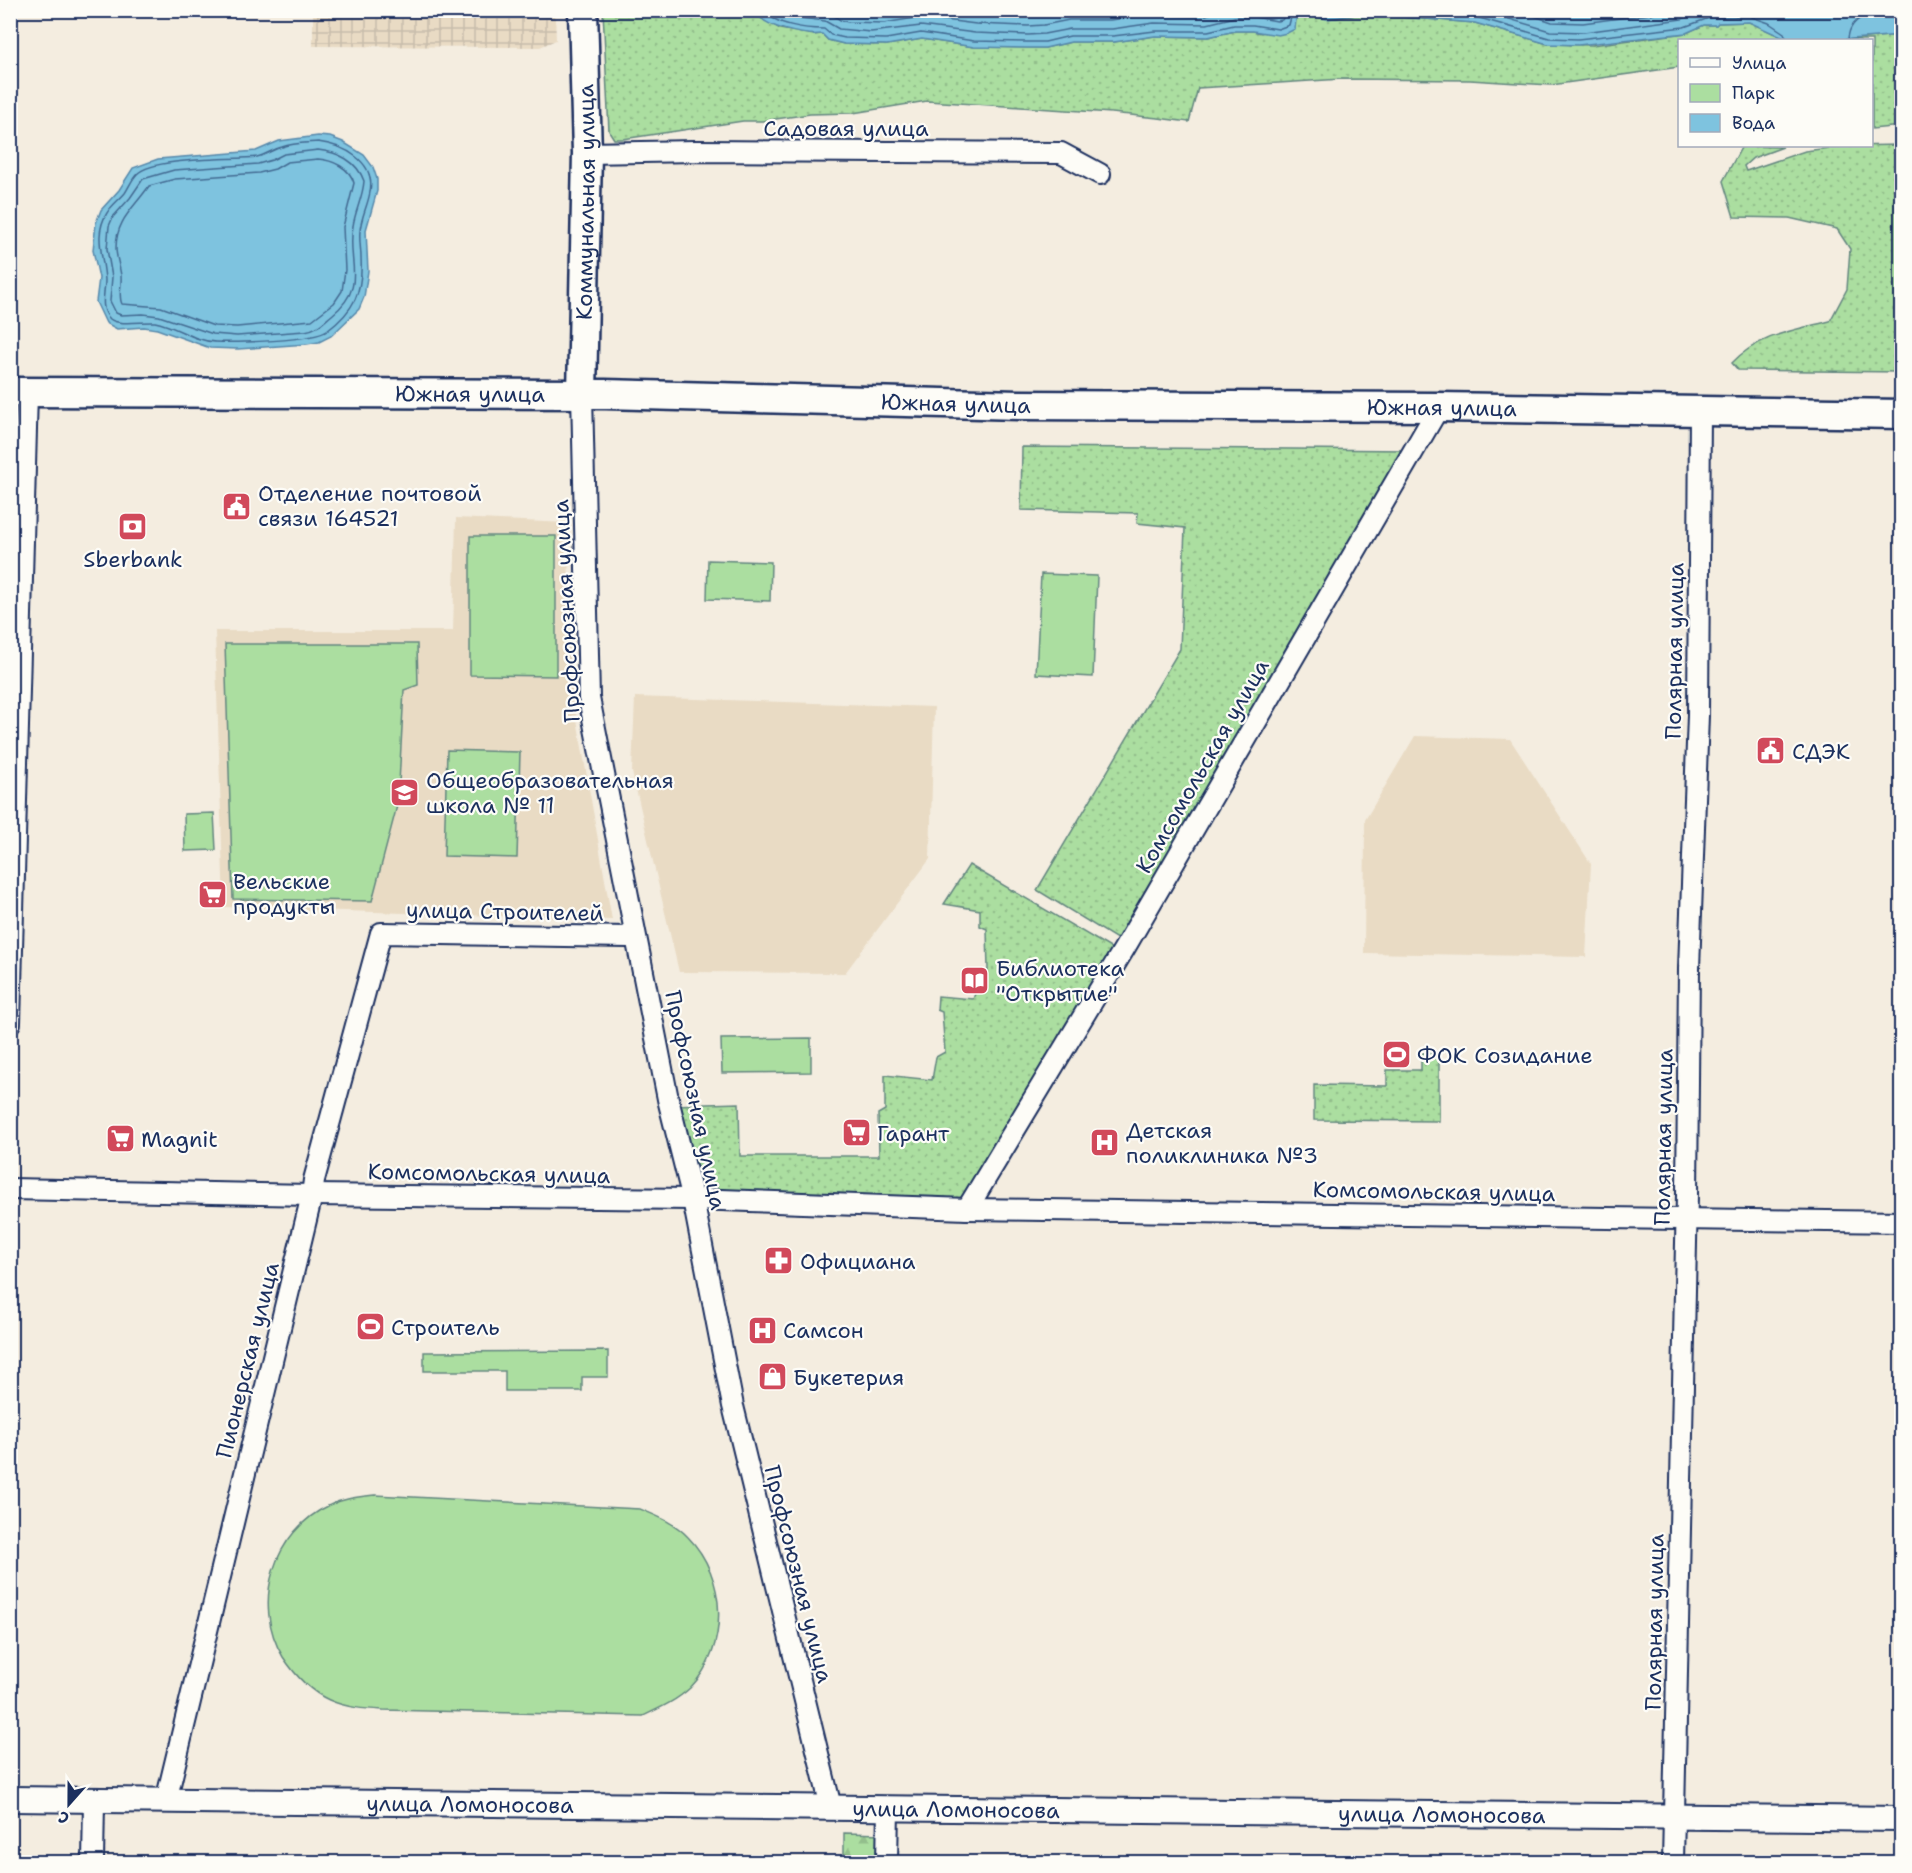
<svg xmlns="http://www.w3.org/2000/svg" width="1912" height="1873" viewBox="0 0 1912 1873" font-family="'Shantell Sans',sans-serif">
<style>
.built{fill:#e9dbc4}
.industrial{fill:url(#industrial-grid)}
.grass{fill:url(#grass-dots);stroke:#63867f;stroke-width:1.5}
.forest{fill:url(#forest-firs);stroke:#63867f;stroke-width:1.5}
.park{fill:#abdea0;stroke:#63867f;stroke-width:1.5}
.water{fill:#7ec3df;stroke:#5688ab;stroke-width:1.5}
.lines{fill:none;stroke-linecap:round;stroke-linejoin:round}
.shore{stroke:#436a92;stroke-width:1.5}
.minor-casing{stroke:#1b2f5e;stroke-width:24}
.tertiary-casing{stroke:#1b2f5e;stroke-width:28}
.secondary-casing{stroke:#1b2f5e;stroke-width:33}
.minor{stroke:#fdfcf7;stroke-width:20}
.tertiary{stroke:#fdfcf7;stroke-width:24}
.secondary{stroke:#fdfcf7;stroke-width:28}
.labels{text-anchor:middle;stroke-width:4.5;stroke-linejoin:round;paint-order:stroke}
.street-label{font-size:22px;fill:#1b2f5e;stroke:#fdfcf7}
.poi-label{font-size:22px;fill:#1b2f5e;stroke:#fdfcf7;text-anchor:start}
</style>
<defs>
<pattern id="industrial-grid" width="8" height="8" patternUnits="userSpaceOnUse" patternTransform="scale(1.5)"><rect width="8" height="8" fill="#e9dbc4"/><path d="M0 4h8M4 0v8" fill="none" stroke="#c7bcab"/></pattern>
<pattern id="grass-dots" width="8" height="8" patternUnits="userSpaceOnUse" patternTransform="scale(1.5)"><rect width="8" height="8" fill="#abdea0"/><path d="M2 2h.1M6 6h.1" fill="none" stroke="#93bf8c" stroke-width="1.8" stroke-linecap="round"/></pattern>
<pattern id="forest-firs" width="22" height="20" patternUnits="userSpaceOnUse" patternTransform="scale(1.5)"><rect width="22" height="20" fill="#abdea0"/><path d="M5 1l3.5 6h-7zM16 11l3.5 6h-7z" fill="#93bf8c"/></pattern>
</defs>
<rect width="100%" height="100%" fill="#f4ede0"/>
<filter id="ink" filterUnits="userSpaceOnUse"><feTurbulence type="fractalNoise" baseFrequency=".0167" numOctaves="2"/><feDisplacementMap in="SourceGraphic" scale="12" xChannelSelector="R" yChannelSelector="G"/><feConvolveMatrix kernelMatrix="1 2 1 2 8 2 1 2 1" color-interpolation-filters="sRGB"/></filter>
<g filter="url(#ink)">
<!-- built -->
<g class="built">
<path d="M456,518l112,5 2,156 42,241 -388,-13 -9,-276h238z"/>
<path d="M635,697l299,10 -4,152 -85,114 -166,-1 -47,-200z"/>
<path d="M1415,736l95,3 81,125 -5,93 -222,-4 1,-133z"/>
</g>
<!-- industrial -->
<path class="industrial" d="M313,11h242l1,29 -16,7 -227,-1z"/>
<!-- grass -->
<g class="grass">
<path d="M603,11h153l2,4 22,14 34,6 8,-1 6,6 16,4 43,1 35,-6 52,8 71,1 26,-6h43l41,-6 53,1 27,-6h18l8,2 35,-13 6,-6 18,3 16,1 27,-4 112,9 73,21 44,1 94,-12 18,-8h12l2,-2 31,-1 39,18h-108l-1,27 -128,18 -81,-5 -128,-1 -144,9 -9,34c-26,-4 -51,-6 -77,-9l-185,-12 -74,12 -43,1 -48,7h-19l-120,18h-9l-5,-8z"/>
<path d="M1901,35v91l-29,3v-89h-33z"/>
<path d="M1901,145v227l-163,-2 -6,-7c26,-28 63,-33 98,-42l17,-32 3,-40 -13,-20 -48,-11 -55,-1 -11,-36 19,-35 41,1 -30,11 -9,8 2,5 59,-20 40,-5z"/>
<path d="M1022,447l386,3 -288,491 -83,-51 143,-241 5,-121 -48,-5 1,-10 -117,-3z"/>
<path d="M969,865l145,85 -151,253 -263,-9 -25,-89 64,-2 1,53h139l-1,-42 7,-4v-35l47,5 4,-23 9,-5 -3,-40 -5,-2 1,-14 35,3 8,-21 7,-8 -1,-41 -7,-3v-16l-36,-6z"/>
<path d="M1421,1053h18v68l-125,-1v-35l73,1v-16h34z"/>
</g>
<!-- forest -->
<path class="forest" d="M844,1833l39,1 -1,28h-38z"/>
<!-- park -->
<g class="park">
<path d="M470,536h86v140l-86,-1z"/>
<path d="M708,560l63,2 -1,39 -63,-2z"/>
<path d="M1041,574l56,2 -4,101 -57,-3z"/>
<path d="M225,644h192l1,41 -14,5 -6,112 -26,99 -139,-2z"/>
<path d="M447,750l73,2 -3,106 -73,-2z"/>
<path d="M214,813l2,37 -31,1 -1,-37z"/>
<path d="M811,1038v34l-89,1 -1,-34z"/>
<path d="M608,1351v26h-26v14h-77v-20h-81v-19z"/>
<path d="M375,1495l265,14c17,7 35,14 48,28 39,40 42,110 2,151 -14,13 -30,20 -47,28l-260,-6c-18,-1 -36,-2 -54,-10 -20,-9 -34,-25 -46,-43 -32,-53 -10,-126 47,-152 14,-7 30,-8 45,-10z"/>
</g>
<!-- water -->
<g class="water">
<path d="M1901,10v25l-62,5h-51l-39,-18 -31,1 -2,2h-12l-18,8 -108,12 -30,-1 -73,-21 -112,-9 -36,5 -24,-5 -7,6 -1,9 -8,4 -9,2 -25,-4h-18l-27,6 -53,-1 -41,6h-43l-26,6h-18l-53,-1 -52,-8 -35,6 -43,-1 -16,-4 -6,-6c-16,2 -60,-6 -66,-23z"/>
<path d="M318,136l12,1 13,5 21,13 9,12 4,12v12l-11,39 2,41 -4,26 -5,12 -28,27 -12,6 -12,2 -69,5 -28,-1 -53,-19 -13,-2 -27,2 -11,-6 -10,-21 3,-24 -6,-28 3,-27 5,-13 18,-20 14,-22 25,-9 98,-8 23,-10z"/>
</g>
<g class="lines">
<!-- shore -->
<g class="shore">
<path d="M763,10c11,15 43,19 61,19l7,6 14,3 41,1 35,-6 53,8 53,1h18l25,-6h43l42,-5h53l26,-6h19l25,4 11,-4 2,-8 6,-7"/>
<path d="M773,10l11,6 41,5 14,8 32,3 50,-6 54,7 53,2 16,-1 26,-5h42l42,-6 53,1 28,-7h19l23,4 5,-1 5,-10"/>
<path d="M811,10l19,3 10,7 8,2 36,1 37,-6 55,7 52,2 16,-1 25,-5h41l43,-6 53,1 15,-5"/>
<path d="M1388,10l88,7 73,21 29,1 106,-12 25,-9 40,-2 20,7 15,10 3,7"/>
<path d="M1479,10l71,21 34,1 98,-13 25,-9"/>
<path d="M1516,10l36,12 31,1 97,-13"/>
<path d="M1848,40c1,-28 32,-28 54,-27"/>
<path d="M318,142c25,3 58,19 52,50 -2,13 -9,25 -10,39 -1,9 1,18 1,27 2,34 -7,53 -34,73 -13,10 -93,12 -112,11 -21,-1 -39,-16 -60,-20 -11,-1 -37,4 -45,-3 -11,-11 -5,-26 -5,-39 -1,-23 -12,-45 2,-67 4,-7 12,-13 18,-20 4,-6 7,-14 12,-19 17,-17 95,-14 120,-17 9,-2 16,-8 25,-10 11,-4 25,-4 36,-5z"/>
<path d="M318,150c20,2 39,11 46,31 -1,16 -9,30 -11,45 -7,37 16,59 -21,89 -10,8 -14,14 -27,16l-68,5 -24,-2 -54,-18 -16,-2 -22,1 -5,-2 -6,-12 2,-24 -5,-28 2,-23 4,-9 17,-19 13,-19 31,-9 84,-6 14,-4 12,-6z"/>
<path d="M318,159c15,1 32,9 36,24l-11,44 2,43 -3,21 -8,12 -22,17 -75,7 -23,-1 -53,-19 -39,-3c-4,-8 0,-19 -1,-28 -1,-9 -5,-19 -5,-28 0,-28 18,-40 33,-62l26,-7 84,-6 16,-4 12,-7z"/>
</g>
<defs>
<g id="minor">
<path d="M587,153l109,-2 365,2 39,21"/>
<path d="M582,394l7,304 79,401 25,100 40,207 98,401"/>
<path d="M10,1023l17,-631"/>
<path d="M10,1189l302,6 381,4 274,10 935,13"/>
<path d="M967,1209l157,-260 315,-542"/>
<path d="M166,1801l146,-606 2,-15 67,-247 247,4"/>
<path d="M93,1862l1,-62"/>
<path d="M887,1862l1,-54"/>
<path d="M1673,1862l14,-667 2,-226 9,-254 2,-304"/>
</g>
<g id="tertiary">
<path id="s1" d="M10,1799l1892,20"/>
</g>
<g id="secondary">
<path id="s2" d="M10,392l595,2 414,11 420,2 463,7"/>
<path id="s3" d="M582,394l5,-241 -4,-143"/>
</g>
</defs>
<!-- minor casing -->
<use href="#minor" class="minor-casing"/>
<!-- tertiary casing -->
<use href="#tertiary" class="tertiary-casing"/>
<!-- secondary casing -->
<use href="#secondary" class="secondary-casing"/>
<!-- minor -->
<use href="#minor" class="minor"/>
<!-- tertiary -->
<use href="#tertiary" class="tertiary"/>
<!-- secondary -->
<use href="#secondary" class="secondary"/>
</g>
</g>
<!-- icons -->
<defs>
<symbol id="civic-square" viewBox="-11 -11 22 22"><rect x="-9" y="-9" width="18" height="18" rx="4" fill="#d1495b" stroke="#fdfcf7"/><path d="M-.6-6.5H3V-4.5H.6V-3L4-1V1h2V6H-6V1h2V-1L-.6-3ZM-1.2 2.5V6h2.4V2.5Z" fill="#fff"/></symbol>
<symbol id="bank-square" viewBox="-11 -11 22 22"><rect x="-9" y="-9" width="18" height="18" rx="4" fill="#d1495b" stroke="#fdfcf7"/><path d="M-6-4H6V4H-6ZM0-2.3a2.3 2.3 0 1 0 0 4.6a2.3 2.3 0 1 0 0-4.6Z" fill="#fff"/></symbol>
<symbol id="school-square" viewBox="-11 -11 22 22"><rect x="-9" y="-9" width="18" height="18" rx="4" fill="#d1495b" stroke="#fdfcf7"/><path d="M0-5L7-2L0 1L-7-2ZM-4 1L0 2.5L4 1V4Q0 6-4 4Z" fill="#fff"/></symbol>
<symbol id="supermarket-square" viewBox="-11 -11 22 22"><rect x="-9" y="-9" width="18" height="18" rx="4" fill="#d1495b" stroke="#fdfcf7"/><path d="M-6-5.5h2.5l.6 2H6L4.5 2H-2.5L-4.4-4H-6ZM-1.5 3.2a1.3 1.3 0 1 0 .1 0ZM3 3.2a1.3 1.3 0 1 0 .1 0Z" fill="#fff"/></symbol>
<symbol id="library-square" viewBox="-11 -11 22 22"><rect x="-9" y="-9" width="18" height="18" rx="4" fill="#d1495b" stroke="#fdfcf7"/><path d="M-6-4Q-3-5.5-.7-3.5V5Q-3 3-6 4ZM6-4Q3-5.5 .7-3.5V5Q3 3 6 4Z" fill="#fff"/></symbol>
<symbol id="stadium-square" viewBox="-11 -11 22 22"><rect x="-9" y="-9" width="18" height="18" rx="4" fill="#d1495b" stroke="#fdfcf7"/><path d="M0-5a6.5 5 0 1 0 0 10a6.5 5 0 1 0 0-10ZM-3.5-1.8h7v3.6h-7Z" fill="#fff"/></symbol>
<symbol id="hospital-square" viewBox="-11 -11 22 22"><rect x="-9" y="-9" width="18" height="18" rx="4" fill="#d1495b" stroke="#fdfcf7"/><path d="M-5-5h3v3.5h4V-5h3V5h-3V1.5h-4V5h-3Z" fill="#fff"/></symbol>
<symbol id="pharmacy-square" viewBox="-11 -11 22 22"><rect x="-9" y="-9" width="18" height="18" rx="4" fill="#d1495b" stroke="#fdfcf7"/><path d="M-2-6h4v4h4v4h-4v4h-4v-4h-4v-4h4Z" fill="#fff"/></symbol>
<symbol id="shop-square" viewBox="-11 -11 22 22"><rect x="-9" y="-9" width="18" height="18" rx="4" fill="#d1495b" stroke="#fdfcf7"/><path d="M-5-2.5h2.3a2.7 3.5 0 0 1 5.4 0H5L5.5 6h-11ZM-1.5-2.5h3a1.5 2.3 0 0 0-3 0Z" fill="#fff"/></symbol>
</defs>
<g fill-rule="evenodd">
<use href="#civic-square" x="220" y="490" width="33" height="33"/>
<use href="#bank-square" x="116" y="510" width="33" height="33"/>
<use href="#civic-square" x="1754" y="734" width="33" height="33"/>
<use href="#school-square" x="388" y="776" width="33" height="33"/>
<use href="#supermarket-square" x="196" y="878" width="33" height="33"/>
<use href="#library-square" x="958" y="964" width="33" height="33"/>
<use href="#stadium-square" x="1380" y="1038" width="33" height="33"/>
<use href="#supermarket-square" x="840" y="1116" width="33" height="33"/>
<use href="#supermarket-square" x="104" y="1122" width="33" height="33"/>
<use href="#hospital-square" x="1088" y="1126" width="33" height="33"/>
<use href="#pharmacy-square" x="762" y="1244" width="33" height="33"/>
<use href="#stadium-square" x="354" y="1310" width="33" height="33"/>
<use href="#hospital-square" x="746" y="1314" width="33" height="33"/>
<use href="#shop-square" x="756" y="1360" width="33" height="33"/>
</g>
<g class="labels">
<!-- street labels -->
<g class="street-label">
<text x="846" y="136">Садовая улица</text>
<text dy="8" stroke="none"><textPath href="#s3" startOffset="192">Коммунальная улица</textPath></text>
<text dy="8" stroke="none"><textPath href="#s2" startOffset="460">Южная улица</textPath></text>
<text dy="8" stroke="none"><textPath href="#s2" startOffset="946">Южная улица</textPath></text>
<text dy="8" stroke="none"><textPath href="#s2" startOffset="1432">Южная улица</textPath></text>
<text transform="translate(566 611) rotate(-93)" y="8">Профсоюзная улица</text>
<text transform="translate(1674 651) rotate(-89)" y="8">Полярная улица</text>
<text transform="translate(1202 766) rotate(-60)" y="8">Комсомольская улица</text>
<text transform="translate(505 911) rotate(1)" y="8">улица Строителей</text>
<text transform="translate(696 1100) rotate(78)" y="8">Профсоюзная улица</text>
<text transform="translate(1663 1137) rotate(-89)" y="8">Полярная улица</text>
<text transform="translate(489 1173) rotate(1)" y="8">Комсомольская улица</text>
<text transform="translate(1434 1191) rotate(1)" y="8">Комсомольская улица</text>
<text transform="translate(247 1360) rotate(-76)" y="8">Пионерская улица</text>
<text transform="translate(799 1574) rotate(76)" y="8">Профсоюзная улица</text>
<text transform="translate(1654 1622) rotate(-89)" y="8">Полярная улица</text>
<text dy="8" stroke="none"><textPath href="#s1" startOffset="460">улица Ломоносова</textPath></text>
<text dy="8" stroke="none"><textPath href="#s1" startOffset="946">улица Ломоносова</textPath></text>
<text dy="8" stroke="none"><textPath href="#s1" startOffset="1432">улица Ломоносова</textPath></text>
</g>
<!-- poi labels -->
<g class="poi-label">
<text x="258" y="501">Отделение почтовой<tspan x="258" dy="25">связи 164521</tspan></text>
<text x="133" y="567" text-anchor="middle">Sberbank</text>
<text x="1792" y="759">СДЭК</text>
<text x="426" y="788">Общеобразовательная<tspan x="426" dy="25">школа № 11</tspan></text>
<text x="233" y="889">Вельские<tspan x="233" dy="25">продукты</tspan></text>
<text x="996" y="976">Библиотека<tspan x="996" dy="25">"Открытие"</tspan></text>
<text x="1417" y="1063">ФОК Созидание</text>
<text x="1126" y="1138">Детская<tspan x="1126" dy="25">поликлиника №3</tspan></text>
<text x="877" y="1141">Гарант</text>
<text x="141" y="1147">Magnit</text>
<text x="800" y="1269">Официана</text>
<text x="391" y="1335">Строитель</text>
<text x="783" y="1338">Самсон</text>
<text x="793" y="1385">Букетерия</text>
</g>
</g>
<!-- margin -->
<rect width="1912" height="1873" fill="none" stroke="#fdfcf7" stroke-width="36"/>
<rect x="18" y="18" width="1876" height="1837" fill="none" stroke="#1b2f5e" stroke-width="2" filter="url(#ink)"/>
<!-- legend -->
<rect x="1678" y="39" width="195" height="108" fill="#fdfcf7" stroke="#a3aaba" stroke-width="1.5"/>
<rect x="1690" y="58" width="30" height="9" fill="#fdfcf7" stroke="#a3aaba" stroke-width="1.5"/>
<text x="1732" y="69" font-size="18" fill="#1b2f5e">Улица</text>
<rect x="1690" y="84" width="30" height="18" fill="#abdea0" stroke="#a3aaba" stroke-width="1.5"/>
<text x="1732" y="99" font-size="18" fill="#1b2f5e">Парк</text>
<rect x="1690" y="114" width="30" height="18" fill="#7ec3df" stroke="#a3aaba" stroke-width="1.5"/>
<text x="1732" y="129" font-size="18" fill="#1b2f5e">Вода</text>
<!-- north arrow -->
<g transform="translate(69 1804) rotate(201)" stroke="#fdfcf7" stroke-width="4.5" paint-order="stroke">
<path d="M0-4.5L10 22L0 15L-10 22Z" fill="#1b2f5e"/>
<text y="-9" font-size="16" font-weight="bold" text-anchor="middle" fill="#1b2f5e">С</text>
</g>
</svg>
